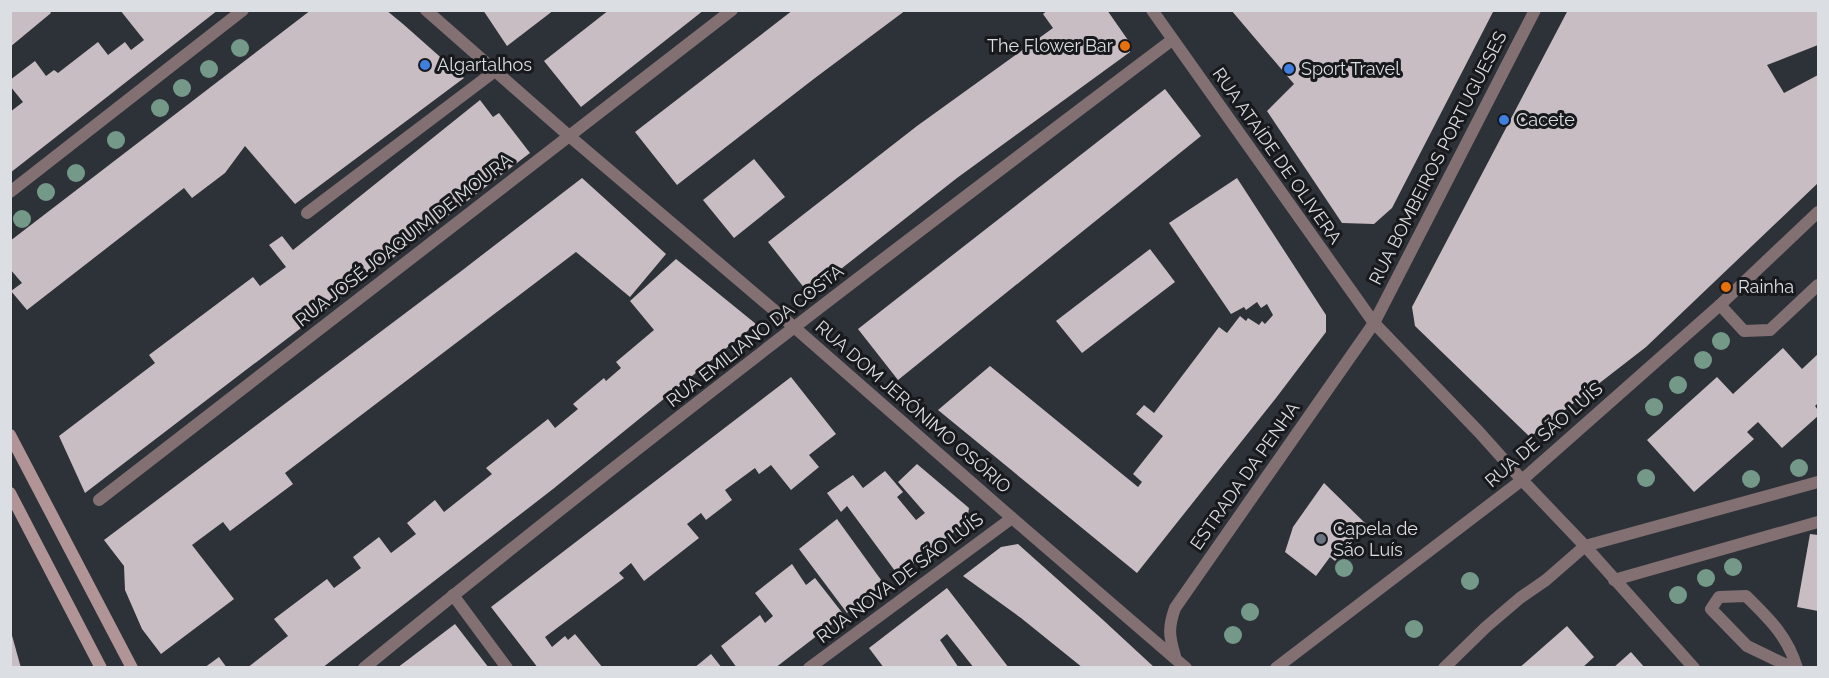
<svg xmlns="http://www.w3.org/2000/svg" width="1829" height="678" viewBox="0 0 1829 678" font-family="Raleway,sans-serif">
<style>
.building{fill:#c8bdc2}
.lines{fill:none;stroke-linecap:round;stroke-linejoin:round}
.service{stroke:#837072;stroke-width:12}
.minor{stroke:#837072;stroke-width:12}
.tertiary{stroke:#837072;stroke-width:12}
.secondary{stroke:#b19496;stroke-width:12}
.tree{fill:#749988}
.food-dot{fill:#e8710a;stroke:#17191c;stroke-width:2}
.shop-dot{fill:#3f7fe0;stroke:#17191c;stroke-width:2}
.worship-dot{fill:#6b7280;stroke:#17191c;stroke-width:2}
.labels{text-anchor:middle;stroke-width:6;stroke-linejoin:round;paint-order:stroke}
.poi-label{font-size:18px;fill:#dbdee2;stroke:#17191c;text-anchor:start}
.street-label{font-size:18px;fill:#dbdee2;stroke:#17191c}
</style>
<rect width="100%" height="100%" fill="#2d3238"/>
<!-- building -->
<g class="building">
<path d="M10,10h39l2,3 -41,34z"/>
<path d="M120,10h98l-208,163v-61l13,-10 -13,-16v-6l25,-19 11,15 8,-6 4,3 40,-31 10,13 17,-13 6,8 13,-10z"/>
<path d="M311,10h75l17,14 61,54 -169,126 -50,-58 -20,27 -33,25 -8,-10 -157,122 -16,-19 11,-8 -12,-14v-28z"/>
<path d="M483,10h71l-47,36z"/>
<path d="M609,10h95l-123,97 -37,-46z"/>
<path d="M793,10h113l-91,68 -138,107 -42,-53z"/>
<path d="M1048,10h59l23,33v9l-173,126 -148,116 -41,-52 149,-116 136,-98 -10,-14z"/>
<path d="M1231,10h263l-102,198 -18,16 -32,-1 -75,-112 27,-27z"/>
<path d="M1568,10h250v35l-51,20 17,28 34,-18v108l-172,164 -116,90 -115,-111 -3,-19z"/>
<path d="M1165,89l36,47 -303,244 -40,-51z"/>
<path d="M480,100l13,17 6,-4 31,40 -445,340 -26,-57 96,-73 -6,-8 104,-78 7,9 26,-19 -17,-22 13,-9 11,14z"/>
<path d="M754,159l31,38 -51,41 -31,-38z"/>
<path d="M582,178l84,76 -36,43 -54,-45 -291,221 8,11 -63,47 -7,-9 -31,23 42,54 -73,55 -19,-25 -17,-39 -1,-24 -20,-26 356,-268z"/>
<path d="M1237,178l89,137v17l-50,66 -139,175 -199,-163 52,-44 148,121 4,-5 -9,-8 30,-38 -27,-22 8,-9 10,8 65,-86 8,6 13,-17 6,5 2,-3 11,7 3,-4 3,3 8,-9 -6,-11 -6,4 -4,-6 -11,8 -2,-3 -13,7 -62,-91z"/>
<path d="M1150,249l25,33 -93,71 -26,-32z"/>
<path d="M676,259l80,65 -203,165 -231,179h-75l41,-32 -14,-17 53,-40 7,9 27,-20 -8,-11 26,-20 12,16 25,-19 -9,-11 28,-23 9,12 48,-38 -6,-6 62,-49 7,9 23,-19 -5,-5 31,-26 2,3 15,-13 -5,-6 38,-32 -24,-29z"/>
<path d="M1783,348l19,21 16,-15v49l-3,3 3,4v6l-36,32 -24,-26 -11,10 7,7 -60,53 -47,-52 70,-63 16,17z"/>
<path d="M791,377l45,57 -27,21 10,12 -28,23 -20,-25 -12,9 -4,-6 -30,22 7,10 -26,20 -5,-7 -14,11 12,14 -55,43 -13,-18 -12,10 5,5 -79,59 7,10 13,-11 3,4 7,-6 28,34h-65l-47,-61z"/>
<path d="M917,464l52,44 -2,14 -69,53 -51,-69 -6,6 -14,-19 26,-18 10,13 22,-17 18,21 -6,5 19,23 9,-7 -27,-31z"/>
<path d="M1324,483l42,41 -31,37 -5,-4 -14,19 -31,-24 8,-25z"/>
<path d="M837,519l47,65 -37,29 -48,-64z"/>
<path d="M1810,534l8,1v76l-21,-4z"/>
<path d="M1018,544l84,75 53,49h-72l-62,-50 -58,-42 38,-29z"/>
<path d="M792,564l14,21 9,-7 29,37 -69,53h-38l-16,-22 39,-31 5,8 8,-7 -18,-23z"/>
<path d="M947,588l62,80h-35l-27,-34 -7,6 19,28h-75l-15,-20z"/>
<path d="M455,624l34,44h-92z"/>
<path d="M1567,626l27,31 -12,11h-63z"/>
<path d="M10,632h1l10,36h-11z"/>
<path d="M1631,652l14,16h-32z"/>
<path d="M711,654l11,14h-28z"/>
<path d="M219,657l8,11h-23z"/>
</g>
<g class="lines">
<!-- service -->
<path class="service" d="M1793,668l-46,-22 -36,-37 8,-12 27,-1c23,23 41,39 51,72"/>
<!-- minor -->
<g class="minor">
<path d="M426,10l142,125 226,192 218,191 174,150"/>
<path d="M10,192l233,-182"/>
<path d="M307,213l188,-142"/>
<path d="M1720,305l24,26 26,-1 48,-45"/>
<path d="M99,500l633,-490"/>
<path d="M1585,546l233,-64"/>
<path d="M1614,580l204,-58"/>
<path d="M453,595l54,73"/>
<path d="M1175,656c-6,-20 -7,-28 0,-48l199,-285 161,-313"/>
<path d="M364,668c264,-216 536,-423 808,-628"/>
<path d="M809,668l203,-150"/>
</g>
<!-- tertiary -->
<g class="tertiary">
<path d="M1152,10l222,313 105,109 43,48 63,66 109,122"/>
<path d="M1276,668l246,-188 198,-175 98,-93"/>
<path d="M1444,668l42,-41 34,-29 26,-18 39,-34"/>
</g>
<!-- secondary -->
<g class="secondary">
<path d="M10,435l122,233"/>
<path d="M10,493l91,175"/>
</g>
</g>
<!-- trees -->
<g class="tree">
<circle cx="240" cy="48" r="9"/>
<circle cx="209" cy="69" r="9"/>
<circle cx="182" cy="88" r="9"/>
<circle cx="160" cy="108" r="9"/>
<circle cx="116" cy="140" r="9"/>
<circle cx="76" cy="173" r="9"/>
<circle cx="46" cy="192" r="9"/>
<circle cx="22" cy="219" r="9"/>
<circle cx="1721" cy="341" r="9"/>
<circle cx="1703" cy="360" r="9"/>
<circle cx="1678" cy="385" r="9"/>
<circle cx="1654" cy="407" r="9"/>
<circle cx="1799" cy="468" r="9"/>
<circle cx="1646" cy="478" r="9"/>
<circle cx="1751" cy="479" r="9"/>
<circle cx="1733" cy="567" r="9"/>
<circle cx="1344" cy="568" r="9"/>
<circle cx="1706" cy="578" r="9"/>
<circle cx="1470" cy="581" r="9"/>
<circle cx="1678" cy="595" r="9"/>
<circle cx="1250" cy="612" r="9"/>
<circle cx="1414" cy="629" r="9"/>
<circle cx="1233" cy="635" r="9"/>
</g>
<!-- markers -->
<g class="food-dot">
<circle cx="1125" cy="46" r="6"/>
<circle cx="1726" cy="287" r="6"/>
</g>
<g class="shop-dot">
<circle cx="425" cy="65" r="6"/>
<circle cx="1289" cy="69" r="6"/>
<circle cx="1504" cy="120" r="6"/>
</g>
<circle class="worship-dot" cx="1321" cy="539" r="6"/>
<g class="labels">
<!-- poi labels -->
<g class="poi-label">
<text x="1113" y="52" text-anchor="end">The Flower Bar</text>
<text x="437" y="71">Algartalhos</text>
<text x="1301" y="75">Sport Travel</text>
<text x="1516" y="126">Cacete</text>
<text x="1738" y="293">Rainha</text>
<text x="1333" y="535">Capela de<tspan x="1333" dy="21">São Luís</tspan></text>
</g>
<!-- street labels -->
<g class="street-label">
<text transform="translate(1277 156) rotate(55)" y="6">RUA ATAÍDE DE OLIVERA</text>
<text transform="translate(1438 158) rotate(-63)" y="6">RUA BOMBEIROS PORTUGUESES</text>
<text transform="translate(404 240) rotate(-38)" y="6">RUA JOSÉ JOAQUIM DE MOURA</text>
<text transform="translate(755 336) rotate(-38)" y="6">RUA EMILIANO DA COSTA</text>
<text transform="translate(913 407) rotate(41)" y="6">RUA DOM JERÓNIMO OSÓRIO</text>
<text transform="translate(1544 435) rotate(-41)" y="6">RUA DE SÃO LUÍS</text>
<text transform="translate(1245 476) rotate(-55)" y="6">ESTRADA DA PENHA</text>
<text transform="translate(900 578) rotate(-37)" y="6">RUA NOVA DE SÃO LUÍS</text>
</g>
</g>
<!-- border -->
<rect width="1829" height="678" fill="none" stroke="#dbdee2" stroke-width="24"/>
</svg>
